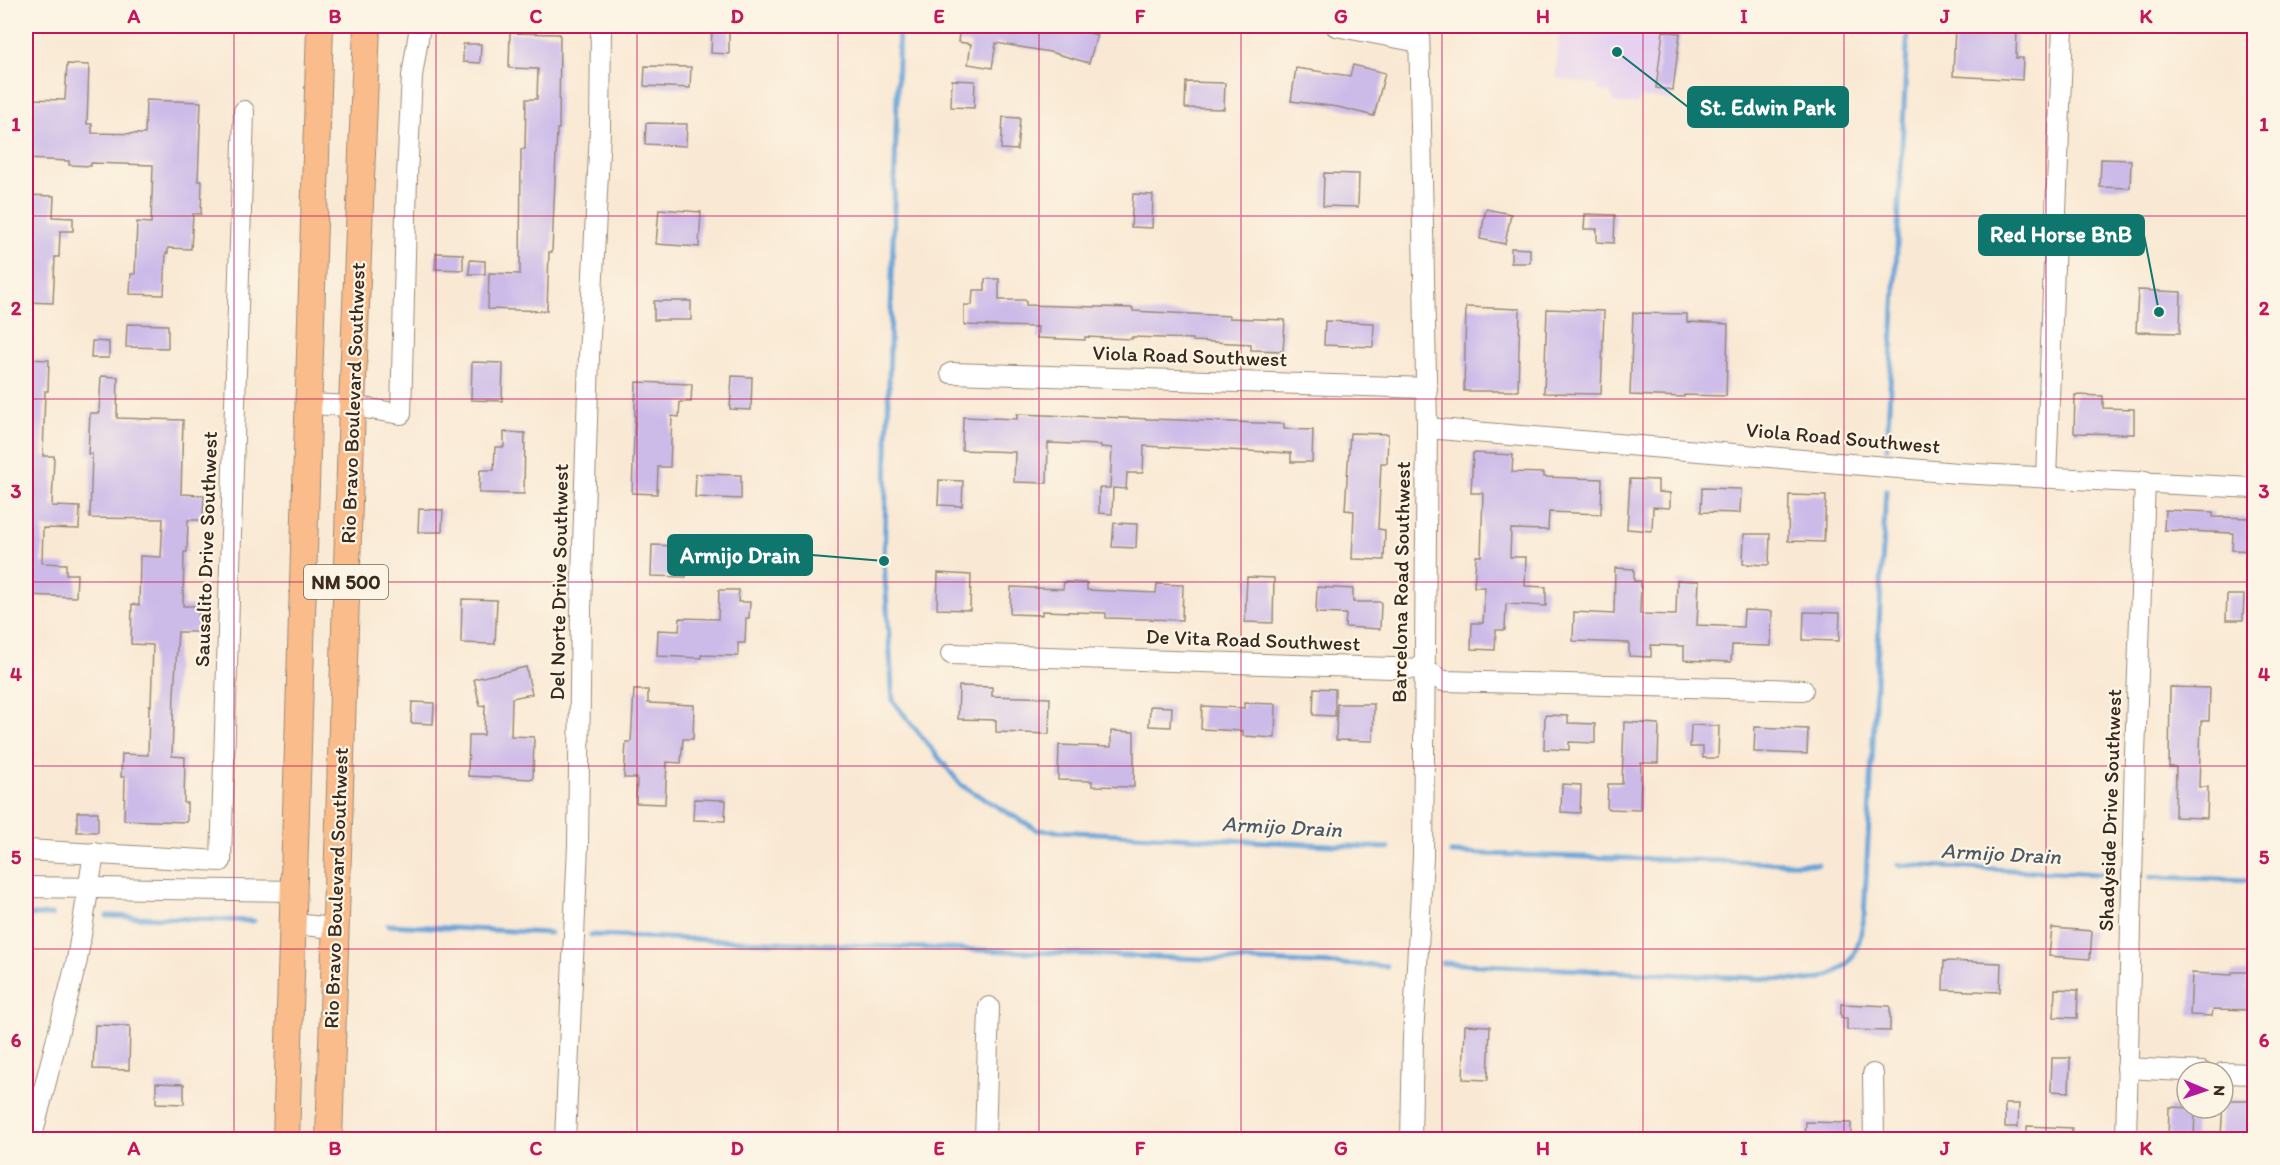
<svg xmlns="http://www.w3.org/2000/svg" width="2280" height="1165" viewBox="0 0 2280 1165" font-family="Itim,sans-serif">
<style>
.built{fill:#e6d2f0}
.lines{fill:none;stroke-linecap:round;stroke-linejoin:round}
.stream{stroke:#66a2d7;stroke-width:5}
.building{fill:#ccbae9}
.minor-casing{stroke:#9a8a79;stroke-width:22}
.major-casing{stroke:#9a8a79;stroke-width:28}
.minor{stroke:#fff;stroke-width:20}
.major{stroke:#fabc8b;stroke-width:26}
.grid{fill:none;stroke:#c2185b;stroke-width:1.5;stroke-opacity:0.55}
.labels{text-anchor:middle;stroke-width:4.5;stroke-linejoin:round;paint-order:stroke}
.shield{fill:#fcf5e5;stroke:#75675a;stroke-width:1.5}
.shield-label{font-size:20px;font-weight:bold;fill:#3b2a1e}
.street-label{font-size:21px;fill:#3b2a1e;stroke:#fcf5e5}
.water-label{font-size:22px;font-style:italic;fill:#4c5a68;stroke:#fcf5e5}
.leader{fill:none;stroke:#0f766e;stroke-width:2}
.callout-dot{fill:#0f766e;stroke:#fcf5e5;stroke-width:2}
.callout{fill:#0f766e;stroke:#0f766e;stroke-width:2}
.callout-label{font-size:22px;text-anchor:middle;font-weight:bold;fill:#fff}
.neatline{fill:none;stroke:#c2185b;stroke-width:2}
.grid-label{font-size:20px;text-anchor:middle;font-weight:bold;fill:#c2185b}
</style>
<rect width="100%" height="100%" fill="#fcf5e5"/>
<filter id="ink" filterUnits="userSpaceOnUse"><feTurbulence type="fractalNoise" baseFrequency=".0167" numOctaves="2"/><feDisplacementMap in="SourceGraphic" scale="12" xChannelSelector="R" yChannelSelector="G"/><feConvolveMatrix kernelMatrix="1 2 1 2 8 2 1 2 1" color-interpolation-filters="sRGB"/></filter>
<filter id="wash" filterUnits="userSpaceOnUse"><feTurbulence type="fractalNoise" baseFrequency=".008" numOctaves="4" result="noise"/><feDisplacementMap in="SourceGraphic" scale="24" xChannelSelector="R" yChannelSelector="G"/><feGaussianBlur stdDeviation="1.35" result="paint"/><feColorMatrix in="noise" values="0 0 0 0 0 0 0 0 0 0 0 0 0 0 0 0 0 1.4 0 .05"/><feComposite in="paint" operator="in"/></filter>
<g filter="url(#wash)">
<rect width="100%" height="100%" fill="#f9e9d4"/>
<!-- built -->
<path class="built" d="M1560,26h119l-7,74 -31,-3 -4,7h-16l-8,-3 -2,-8 -13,-2v-6l-43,-7z"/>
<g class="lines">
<!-- stream -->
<g class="stream">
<path d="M899,26l-15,535 9,140 68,84 76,45 352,18"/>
<path d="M1887,448l21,-422"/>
<path d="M1451,853l367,11"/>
<path d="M1898,865l204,9"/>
<path d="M2151,877l103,3"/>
<path d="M26,915h26"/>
<path d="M107,916l147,5"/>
<path d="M388,925l162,8"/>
<path d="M591,935l796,31"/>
<path d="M1442,963l369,18c40,-9 46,-25 53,-63l22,-428"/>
</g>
</g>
<g id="blocks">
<!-- building -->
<g class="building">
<path d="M960,26h103l34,9 -8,28 -39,-11 -54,-9 -4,25 -24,-4 3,-20 -13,-2z"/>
<path d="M1955,26h62l-1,32h7l-1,22 -69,-4z"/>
<path d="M712,27h17v27l-18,-1z"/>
<path d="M1663,31l17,2 -7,57 -17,-2z"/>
<path d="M510,33l50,1 -1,95h-2l-5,123h-3l-2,59 -59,-2 1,-36 31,1 1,-125h4l1,-50h11l1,-30 -29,-1z"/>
<path d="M463,44h18l-1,19 -17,-1z"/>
<path d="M67,64l22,1 -2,59h5v9l53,1 1,-34 55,2 -3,79h4l-1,33h-8l-2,35 -23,-1v5h-2l-2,42 -34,-1 1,-20h4l2,-52 14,1 2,-58 -62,-2v3l-22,-1v-4l-42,-2 2,-60 36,1z"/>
<path d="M1353,65l32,8 -11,43 -36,-9 -47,-6 5,-33 54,8z"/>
<path d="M645,66l46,1 -1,21 -46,-2z"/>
<path d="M952,80l23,1 -1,27 -23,-1z"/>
<path d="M1186,82l39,1 -1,26 -39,-1z"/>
<path d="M1003,117l17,1 -3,32 -16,-1z"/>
<path d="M646,123l41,1 -1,22 -41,-2z"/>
<path d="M2101,159l30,1 -1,28 -30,-1z"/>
<path d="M1324,173l35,1 -1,33 -35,-1z"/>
<path d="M1133,194l20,1 -1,33 -21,-1z"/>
<path d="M26,195l28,1 -1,21 20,1v13h-13l-1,26h-4l-2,46 -27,-1z"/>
<path d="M659,209l42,3 -2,35 -43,-3z"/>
<path d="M1486,209l25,5 -6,30 -25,-5z"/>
<path d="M1585,214l30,1 -1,28 -17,-1v-13h-13z"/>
<path d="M1511,248l19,1v14h-19z"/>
<path d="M436,253l27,1v16l-28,-1z"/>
<path d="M470,260l15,1v13h-16z"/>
<path d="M985,279h14v21h27v5l107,3v3l97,5 -1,2 56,2 -2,31 -32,-1v-6l-58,-3v-2l-61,-2v2l-47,-2v3l-48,-2 1,-11 -74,-2v-20h8l1,-15h12z"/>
<path d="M2138,290l43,2 -1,41 -44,-1z"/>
<rect x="654" y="301" width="37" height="19"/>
<path d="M1466,307l54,2 -2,82h-54z"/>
<path d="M1547,309l57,2 -3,83 -57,-1z"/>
<path d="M1633,313l54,1v8l41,2 -2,72 -42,-1v2l-54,-2z"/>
<path d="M1325,321l49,2 -1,24 -49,-2z"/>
<path d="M127,324l41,1v23l-42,-1z"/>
<path d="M92,341l17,1v16h-18z"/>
<path d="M26,359l23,1 -1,31h-3l-2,65h11l-2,50 28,1 -1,22 -36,-1 -1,35 24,1v10h11l-1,23 -50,-2z"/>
<path d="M472,362l31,1 -1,38 -31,-1z"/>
<path d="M101,376l17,1 -1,41 66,2 -2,74 23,1 -1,25h-15l-1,32h-3l-1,54h16l-1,26h-20l-4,62 -2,62 13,1 -1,46h3v19l-63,-2 1,-43h-4l1,-23 26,1 1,-50 2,1 2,-61 -22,-1 1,-40 7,1 1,-49 21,1 2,-38 -73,-1 2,-64h-4l2,-41h9z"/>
<path d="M732,376l20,1 -1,33 -21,-1z"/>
<path d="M636,382l56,2 -1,18h-11l-1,15 -7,-1 -2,51h-12l-1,27 -25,-1z"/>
<path d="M2075,395l28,1v12l31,1v25l-60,-1z"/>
<path d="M1017,414l267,10v5l29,1 -1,32h-21v-9l-147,-7 -1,27h-16l-1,16 -13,-1 -1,26 -13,-1v-25h11l2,-40 -11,-1v-2l-53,-2 -1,40 -33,-1 1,-30 -53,-2 1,-33 54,2z"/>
<path d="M504,432l21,1 -1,61 -45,-1 1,-23h14l1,-23h9z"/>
<path d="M1350,433l38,1 -1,29h-6l-3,66 7,1 -1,30 -32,-1 2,-48 -9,-1z"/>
<path d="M1473,453l40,2 -1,17 32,1v4l58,2 -1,35 -52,-2 -1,18 -37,-1 -1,28h16l-1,29 21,1v19l-40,-2 -1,26h-9l-1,20 -24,-1 1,-26h11l2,-36h-11l2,-31h5l2,-63h-12z"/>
<path d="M696,474l45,1v24l-46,-2z"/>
<path d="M1630,479l28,1v12l12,1v15l-17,-1 -1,24 -25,-2z"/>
<path d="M939,480l24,1 -1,25 -24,-1z"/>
<path d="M1702,488l39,1 -1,24 -39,-1z"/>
<path d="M1789,495l37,1 -2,46 -36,-1z"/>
<path d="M419,509l24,1 -1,22h-24z"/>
<path d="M2165,510l48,2v5l41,1v33l-22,-1 1,-17 -69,-3z"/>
<path d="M1114,523l23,1 -1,24 -24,-1z"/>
<path d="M1744,534h26l-1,31 -26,-1z"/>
<path d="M652,545l25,1 -1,9 10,1v21l-35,-1z"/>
<path d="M1615,568l19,1v12h7l-1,33 36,1 1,-35 22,1 -2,44 46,2 1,-17 28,1 -1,35 -39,-1 -1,17 -47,-2v-14l-33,-1v12l-22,-1v-13l-56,-2 1,-29 40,2z"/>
<path d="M938,573l33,2 -1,35 -33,-1z"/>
<path d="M1247,577l27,1 -1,45 -28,-1z"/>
<path d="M1064,582l23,1v7l69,3 1,-9 26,1 -1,35 -76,-2v-5l-64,-2v4l-32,-1 1,-27 52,2z"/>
<path d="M1317,587l36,2v13h28l-1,27 -35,-2 1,-13 -30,-1z"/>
<path d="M719,590h20l-1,12h12l-1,16h-3l-1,25h-7v13l-37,-1v3l-44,-2 1,-26 21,1 1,-13 38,1z"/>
<path d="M2227,595h17l-1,25h-17z"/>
<path d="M462,599l35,1 -2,44 -34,-1z"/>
<path d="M1804,612l36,1 -1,28 -36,-1z"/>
<path d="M526,667l6,27 -20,4 -1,38 23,1 -1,42 -65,-3 1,-41h15l1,-30 -5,1 -6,-27z"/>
<path d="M959,686l33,1v9l58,2 -1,36 -53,-2v-12l-38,-1z"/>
<path d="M2170,687l40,1 -1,33h-8l-2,66h9l-1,31 -32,-1 1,-50h-7z"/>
<path d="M1314,688l21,1v27l-22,-1z"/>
<path d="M634,690h14v13l46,2 -1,34h-10l-2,24 -14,-1 -2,42 -29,-1 1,-25h-13l2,-36h5z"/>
<path d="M412,702l22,1 -1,21 -22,-1z"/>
<path d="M1244,703l32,1 -1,34 -32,-2v-5l-42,-2 1,-23 42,2z"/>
<path d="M1337,704h37l-1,37 -37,-1z"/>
<path d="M1150,706l22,1 -1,20 -22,-1z"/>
<path d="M1545,715l23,1v7l27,1v19l-26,-1v8l-25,-1z"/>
<path d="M1624,722l35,2 -1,39h-17l-1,47 -33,-1 1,-25h14z"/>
<path d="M1691,725l28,1 -1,32h-15v-11h-13z"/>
<path d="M1755,727l53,2 -1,25 -53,-2z"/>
<path d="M1111,731l23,1v55l-42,-1v-5l-34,-1 1,-35 52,2z"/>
<path d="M1562,784l19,1 -1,28 -19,-1z"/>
<path d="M694,799l32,1 -1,21 -32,-1z"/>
<rect x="77" y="812" width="21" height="20"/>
<path d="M2052,928l40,3 -2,28 -41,-3z"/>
<path d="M1944,961l57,2 -1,29 -57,-2z"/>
<path d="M2232,972h16l-1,16h7v22l-41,-1 -1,7 -22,-1 2,-42 40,2z"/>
<path d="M2055,989l23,1 -1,28 -23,-1z"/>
<path d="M1841,1004l49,2v25l-43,-1v-12h-6z"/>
<path d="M95,1025l35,1 -1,44 -36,-1z"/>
<path d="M1465,1025l25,1 -2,54 -25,-1z"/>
<path d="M2052,1058h18l-1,34 -18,-1z"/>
<path d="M156,1083l28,1v20l-28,-1z"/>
<path d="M2223,1100h31v38l-33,-1z"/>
<path d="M2005,1104h14l-1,23h-13z"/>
<path d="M2169,1107l26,1 -1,32h-26z"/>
<path d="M1806,1122l45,1v17h-46z"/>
<path d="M2027,1126l45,2 -1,12h-44z"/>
</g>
</g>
</g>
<g filter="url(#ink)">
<use href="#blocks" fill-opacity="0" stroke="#9a8a79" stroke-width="1.5"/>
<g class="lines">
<defs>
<g id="minor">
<path d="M1336,26l83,16"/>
<path d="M951,373l476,15"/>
<path d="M309,404l43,2 49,8 6,-238 5,-100 8,-50"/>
<path d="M1427,428l530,45 297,15"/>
<path d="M2046,478l17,-452"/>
<path d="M951,654l473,15 19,12 360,9"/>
<path d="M26,850l195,11 23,-750"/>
<path d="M26,887l268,4"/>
<path d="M293,924l41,4"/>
<path d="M2127,1068l75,4"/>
<path d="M2223,1073l31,1"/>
<path d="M1873,1074l1,66"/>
<path d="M31,1140l46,-180 17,-107"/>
<path d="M565,1140l13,-295 3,-235 8,-253 11,-226 1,-105"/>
<path d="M985,1140l4,-133"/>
<path d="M1411,1140l2,-102 10,-181 4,-429 -8,-402"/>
<path d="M2126,1140l9,-386 10,-273"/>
</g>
<g id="major">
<path d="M286,1140l34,-1114"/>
<path d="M329,1140l23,-734 15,-380"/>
</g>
</defs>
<!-- minor casing -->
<use href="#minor" class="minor-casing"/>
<!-- major casing -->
<use href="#major" class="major-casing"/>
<!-- minor -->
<use href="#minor" class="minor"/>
<!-- major -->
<use href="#major" class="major"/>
</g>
</g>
<!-- grid -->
<path class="grid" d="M234,26v1114M436,26v1114M637,26v1114M838,26v1114M1039,26v1114M1241,26v1114M1442,26v1114M1643,26v1114M1844,26v1114M2046,26v1114M26,216h2228M26,399h2228M26,582h2228M26,766h2228M26,949h2228"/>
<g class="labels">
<!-- shield labels -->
<rect class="shield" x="304" y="565" width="84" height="34" rx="4.5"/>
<g class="shield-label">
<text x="346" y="589">NM 500</text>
</g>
<!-- street labels -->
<g class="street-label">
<text transform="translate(1190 356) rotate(2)" y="7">Viola Road Southwest</text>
<text transform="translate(353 403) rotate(-88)" y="7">Rio Bravo Boulevard Southwest</text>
<text transform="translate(1843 438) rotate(5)" y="7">Viola Road Southwest</text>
<text transform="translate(206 549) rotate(-88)" y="7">Sausalito Drive Southwest</text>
<text transform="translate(559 582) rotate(-89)" y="7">Del Norte Drive Southwest</text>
<text transform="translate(1401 582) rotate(-89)" y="7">Barcelona Road Southwest</text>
<text transform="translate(1253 640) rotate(2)" y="7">De Vita Road Southwest</text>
<text transform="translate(2110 810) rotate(-88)" y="7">Shadyside Drive Southwest</text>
<text transform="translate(336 888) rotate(-88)" y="7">Rio Bravo Boulevard Southwest</text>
</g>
<!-- water labels -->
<g class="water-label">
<text transform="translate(1282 826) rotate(3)" y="8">Armijo Drain</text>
<text transform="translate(2001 853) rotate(3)" y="8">Armijo Drain</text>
</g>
</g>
<!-- callouts -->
<path class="leader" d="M1617 52L1688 107M2159 312L2144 235M884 561L812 555"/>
<g class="callout-dot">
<circle cx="1617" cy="52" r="6"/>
<circle cx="2159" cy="312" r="6"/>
<circle cx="884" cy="561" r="6"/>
</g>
<g class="callout">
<rect x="1688" y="87" width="160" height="40" rx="6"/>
<rect x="1979" y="215" width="165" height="40" rx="6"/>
<rect x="668" y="535" width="144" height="40" rx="6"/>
</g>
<g class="callout-label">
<text x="1768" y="115">St. Edwin Park</text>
<text x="2061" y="242">Red Horse BnB</text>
<text x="740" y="563">Armijo Drain</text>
</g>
<!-- margin -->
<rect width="2280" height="1165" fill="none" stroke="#fcf5e5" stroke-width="66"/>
<!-- north arrow -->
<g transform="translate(2205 1090) rotate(92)"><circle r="28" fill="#fcf5e5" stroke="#afa495" stroke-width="1.5"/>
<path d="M0-4.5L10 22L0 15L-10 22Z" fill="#b5179e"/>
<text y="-9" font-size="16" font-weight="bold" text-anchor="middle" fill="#3b2a1e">N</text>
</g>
<rect x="33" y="33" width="2214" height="1099" class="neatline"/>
<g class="grid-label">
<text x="134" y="23">A</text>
<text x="335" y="23">B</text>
<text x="536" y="23">C</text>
<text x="737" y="23">D</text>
<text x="939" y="23">E</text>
<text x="1140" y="23">F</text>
<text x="1341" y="23">G</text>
<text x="1543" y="23">H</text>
<text x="1744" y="23">I</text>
<text x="1945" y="23">J</text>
<text x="2146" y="23">K</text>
<text x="16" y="131">1</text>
<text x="2264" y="131">1</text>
<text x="16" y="315">2</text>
<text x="2264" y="315">2</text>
<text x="16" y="498">3</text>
<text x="2264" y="498">3</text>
<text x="16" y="681">4</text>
<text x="2264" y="681">4</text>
<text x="16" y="864">5</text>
<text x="2264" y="864">5</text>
<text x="16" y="1047">6</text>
<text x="2264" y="1047">6</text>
<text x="134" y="1155">A</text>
<text x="335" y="1155">B</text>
<text x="536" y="1155">C</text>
<text x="737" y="1155">D</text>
<text x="939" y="1155">E</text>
<text x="1140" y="1155">F</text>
<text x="1341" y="1155">G</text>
<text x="1543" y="1155">H</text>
<text x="1744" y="1155">I</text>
<text x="1945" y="1155">J</text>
<text x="2146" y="1155">K</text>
</g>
</svg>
